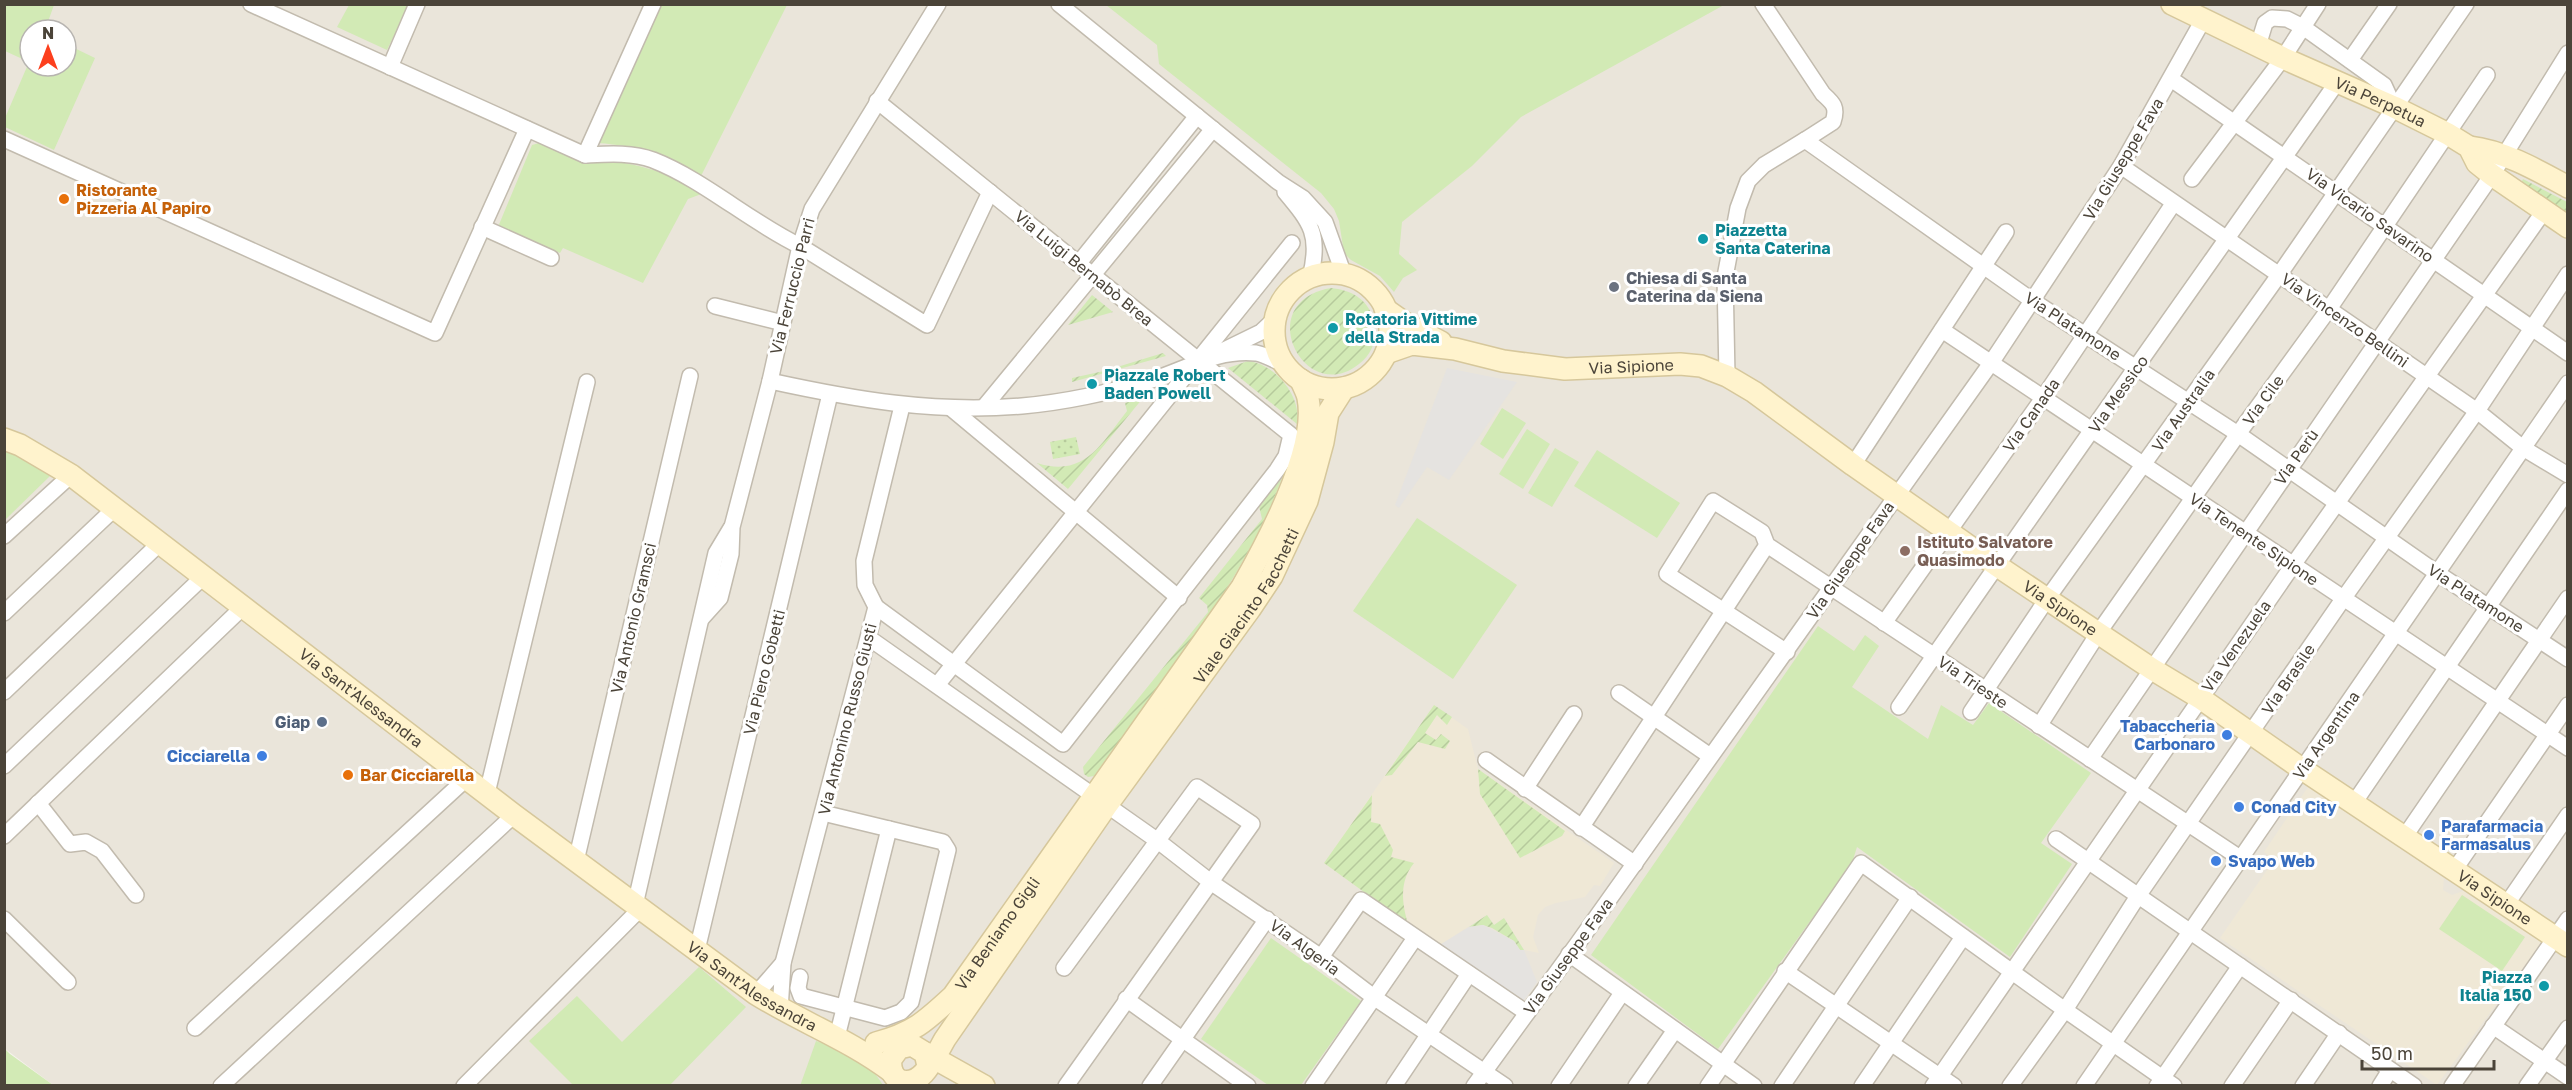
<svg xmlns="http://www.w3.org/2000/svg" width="2572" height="1090" viewBox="0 0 2572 1090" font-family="'Golos Text',sans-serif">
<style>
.residential{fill:#eae5da;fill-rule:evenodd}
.education{fill:#efe8d6}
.grass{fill:#d2eab5}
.park{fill:url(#park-dots)}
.garden{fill:url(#garden-furrows)}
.parking{fill:#e5e3e0}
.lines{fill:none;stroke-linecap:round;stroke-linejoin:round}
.street-casing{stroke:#c2bbae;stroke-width:18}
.secondary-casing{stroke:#d6c79b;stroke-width:24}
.street{stroke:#fff;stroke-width:15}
.secondary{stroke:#fff3cd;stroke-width:21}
.food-dot{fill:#e8710a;stroke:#fff;stroke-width:2}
.culture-dot{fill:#0f9aa8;stroke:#fff;stroke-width:2}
.worship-dot{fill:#6b7280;stroke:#fff;stroke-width:2}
.education-dot{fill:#8d6e63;stroke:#fff;stroke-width:2}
.service-dot{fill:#5c6f8a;stroke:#fff;stroke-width:2}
.shop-dot{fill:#3f7fe0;stroke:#fff;stroke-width:2}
.labels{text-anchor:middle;stroke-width:6;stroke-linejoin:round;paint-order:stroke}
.street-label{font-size:16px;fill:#4b4439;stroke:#fff}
.food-label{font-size:16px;font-weight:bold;fill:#c56008;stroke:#fff;text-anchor:start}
.culture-label{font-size:16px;font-weight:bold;fill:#0d838f;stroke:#fff;text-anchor:start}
.worship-label{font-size:16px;font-weight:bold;fill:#5b616d;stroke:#fff;text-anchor:start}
.education-label{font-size:16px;font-weight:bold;fill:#785e54;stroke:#fff;text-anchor:start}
.service-label{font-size:16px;font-weight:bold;fill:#4e5e75;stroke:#fff;text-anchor:end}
.shop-label{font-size:16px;font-weight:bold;fill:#366cbe;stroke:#fff;text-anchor:start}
</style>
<defs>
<pattern id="park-dots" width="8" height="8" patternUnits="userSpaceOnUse" patternTransform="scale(1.5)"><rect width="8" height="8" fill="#d2eab5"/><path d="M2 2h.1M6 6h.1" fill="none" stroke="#b6ca9c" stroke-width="1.8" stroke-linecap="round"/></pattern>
<pattern id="garden-furrows" width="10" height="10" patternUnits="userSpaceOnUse" patternTransform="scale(1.5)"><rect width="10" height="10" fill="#d2eab5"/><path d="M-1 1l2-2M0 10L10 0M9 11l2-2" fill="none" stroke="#b6ca9c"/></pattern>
</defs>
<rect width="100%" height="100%" fill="#f6f3ec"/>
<!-- residential -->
<path class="residential" d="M4,5h2563v1080l-2220,1 -2,-2 -2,2 -290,-1 -49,-37zM30,30h36v36h-36z"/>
<!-- education -->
<g class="education">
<path d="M1434,705l34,24 10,40 136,94 -14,23 -6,-1 -9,12 -29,6 -11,4 -7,8 -5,22 6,16 -15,-3 -20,-32 -10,7 -7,-10 -49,31 -114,-83z"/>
<path d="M2308,787l136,91 -1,12 9,5 11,-4 79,51 -105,143 -217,-147 54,-78 -10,-8z"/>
</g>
<!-- grass -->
<g class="grass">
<path d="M5,4l49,1 -9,25h-15v36h36v-22l29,14 -41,92 -49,-23v-9l24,-56 -24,-11z"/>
<path d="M349,5h60l-22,45 -50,-23z"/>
<path d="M661,5h126l-87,173c-37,-24 -59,-32 -103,-35z"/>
<path d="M1106,5h618l-203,112 -49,49 -70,56 -3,32 18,16 -14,8 -9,14 -14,-16 -29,-16 -7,-7 -5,-32 -5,-12 -13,-16 -162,-129 -2,-19z"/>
<path d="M539,143l47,20 2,-5c42,4 79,12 116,35l-16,6 -45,84 -80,-35 -3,5 -62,-26 34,-82z"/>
<path d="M1502,408l24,15 -23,36 -23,-15z"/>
<path d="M1527,429l23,15 -27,45 -24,-15z"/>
<path d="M5,448l45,28 -45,44z"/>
<path d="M1555,448l24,14 -27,45 -24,-14z"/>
<path d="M1597,450l83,53 -23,35 -83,-52z"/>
<path d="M1417,518l100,67 -64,94 -100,-68z"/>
<path d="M1818,626l36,25 11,-16 14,11 -27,41 76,52 13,-34 32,20 16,-22 102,70 -50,70 31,21 -62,93 -153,-110 -5,16 -134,186 -127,-94z"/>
<path d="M2462,895l63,42 -23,34 -63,-42z"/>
<path d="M1271,938l90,63 -60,84h-33l-67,-46z"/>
<path d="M699,967l47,40 -76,78h-97l-44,-44 48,-45 45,46z"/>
<path d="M816,1041c35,12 46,12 67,44l-83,1z"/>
<path d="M4,1048l6,6 43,31h-48z"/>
</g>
<!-- park -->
<path class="park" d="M1076,437l4,17 -27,5 -3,-17z"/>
<!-- garden -->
<g class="garden">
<path d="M2523,179l44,23v14l-46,-33z"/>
<path d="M1331,288c19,2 36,10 42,30l-6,4v5l8,1c1,14 -4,27 -16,36 -54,44 -109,-62 -28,-76z"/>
<path d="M1092,295l21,17 -45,13z"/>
<path d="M1163,353l3,3 -94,26v-4l32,-7z"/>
<path d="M1248,361c27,3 54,35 49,63l-69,-56z"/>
<path d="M1143,398l-75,91 -31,-26c48,15 64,-19 90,-52l-2,-8z"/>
<path d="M1282,478c-40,108 -121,204 -188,298l-6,1 -4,-3 -1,-7 125,-155 -1,-7 -8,-7 63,-79 -3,-13z"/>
<path d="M1434,705l18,12 -5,8 -10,-10 -12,18 11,7 5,-6 9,7 -5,8 -27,-7 -26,33 -7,1z"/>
<path d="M1478,769l87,62 -3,5 -42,22 -40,-64z"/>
<path d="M1372,795l-1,27 9,2 13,26 -2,7 23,6c-15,18 -12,40 -6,61l-84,-61z"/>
<path d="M1487,915l7,10 10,-7 20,32h-4l-6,-9 -22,-13 -9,-3 -14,2z"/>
</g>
<!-- parking -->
<g class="parking">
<path d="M1447,368l70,14 -68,98 -22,-13 -28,41 -4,-3z"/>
<path d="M1483,925l31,16 6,9h4l13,32 -16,22 -83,-58 31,-19z"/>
</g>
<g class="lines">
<defs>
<g id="street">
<path d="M251,4l334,151c22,-1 46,-3 68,5 51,20 97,62 147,86l127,79 63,-133"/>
<path d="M1059,4l219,178 25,16 22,24 19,53"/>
<path d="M1763,4l60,90c10,9 15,13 10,28l-28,18"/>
<path d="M2258,46l7,-23 7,-5 15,1 16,8 81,58 10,22"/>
<path d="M2350,60l39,-56"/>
<path d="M390,67l27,-63"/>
<path d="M2171,79l397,274"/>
<path d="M4,139l431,194 92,-204"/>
<path d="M585,155l68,-151"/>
<path d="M2121,166l356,245 46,37 45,27"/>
<path d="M2192,179l91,-121 35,-54"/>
<path d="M1285,192c26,31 36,43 25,86"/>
<path d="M482,227l69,31"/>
<path d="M1078,264l119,-148"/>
<path d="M715,306l68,17"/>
<path d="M1942,330l626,418"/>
<path d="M1218,353l43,-21 15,-14"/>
<path d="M1727,376l-2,-99 13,-69 10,-27 16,-16 41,-25 228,161 205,133 199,139 131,86"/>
<path d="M770,381c87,19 163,32 252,25 45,-4 90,-14 133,-27 33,-11 64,-30 101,-26 10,2 20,8 29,12"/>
<path d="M984,407l229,-278"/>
<path d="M952,409l227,189"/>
<path d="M1853,465l153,-233"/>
<path d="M4,536l67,-61"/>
<path d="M876,607l187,137 214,-274 9,-14 5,-21 -414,-334"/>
<path d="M4,613l110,-104"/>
<path d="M702,618l18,-20 11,-44 1,-27 38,-146 30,-135 12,-37 126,-205"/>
<path d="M1884,623l159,-225 130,-194"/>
<path d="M869,638l289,203 54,42 109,74 54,41 130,88"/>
<path d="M1787,652l-120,-78 46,-73 49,31 5,13 473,313"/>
<path d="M937,685l355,-442"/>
<path d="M4,692l156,-149"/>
<path d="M1619,693l91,63"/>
<path d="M1899,707c144,-210 292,-417 439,-626"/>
<path d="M1971,712l76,-113 232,-324 187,-271"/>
<path d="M2039,726l60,-94 139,-198 91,-125 158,-234"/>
<path d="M2090,759l402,-584 76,-122"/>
<path d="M1486,760l149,104"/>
<path d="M4,766l200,-190"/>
<path d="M1525,789l49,-75"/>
<path d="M487,793l100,-411"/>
<path d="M38,803l32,41 16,-2 16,9 34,44"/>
<path d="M2354,803l214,-313"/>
<path d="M1581,828l186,-283"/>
<path d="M4,836l239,-229"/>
<path d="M2405,836l163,-238"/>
<path d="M2056,839l358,247"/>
<path d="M576,861l114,-485"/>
<path d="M2455,869l113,-164"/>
<path d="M635,905l81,-352 15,-25"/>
<path d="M2506,905l62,-90"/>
<path d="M4,919l64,63"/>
<path d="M697,950l133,-556"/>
<path d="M1569,954l185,132"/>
<path d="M1321,957l40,-57 166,113"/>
<path d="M1064,968l133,-181 55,37 -186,262"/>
<path d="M1785,971l169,115"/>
<path d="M800,977l-2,11 3,8 84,22 16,-6 10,-10 37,-152 -5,-8 -120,-29"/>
<path d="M756,994l27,-31"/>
<path d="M1126,999l122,87"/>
<path d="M780,1010l3,-47 93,-356 -11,-22 -1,-24 38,-155"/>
<path d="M2493,1026l75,51"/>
<path d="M195,1028l272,-250"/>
<path d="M837,1037l52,-208"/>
<path d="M221,1086l293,-271"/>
<path d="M464,1086l176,-177"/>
<path d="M1150,1086l117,-167"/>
<path d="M1313,1086l102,-148"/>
<path d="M1394,1086l75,-112"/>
<path d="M1474,1086l104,-143 413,-580 130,-197 82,-146"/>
<path d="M1559,1086l63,-93"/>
<path d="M1636,1086l39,-56"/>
<path d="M1708,1086l153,-223 204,147 109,76"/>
<path d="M1782,1086l128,-189"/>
<path d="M1862,1086l101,-149"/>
<path d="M1933,1086l360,-521 251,-354"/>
<path d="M2010,1086l55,-76 73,-114 205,-297 134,-188 91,-137"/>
<path d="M2084,1086l484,-703"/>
<path d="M2157,1086l83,-120"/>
<path d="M2232,1086l59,-86"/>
<path d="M2303,1086l36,-53"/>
<path d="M2380,1086l10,-16"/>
<path d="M2452,1086l116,-167"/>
<path d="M2527,1086l41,-58"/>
</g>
<g id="secondary">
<path id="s1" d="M2172,4l111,54 111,49 54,27 21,13 8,16 15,12 76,52"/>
<path d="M2469,147c35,4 68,23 99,40"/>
<circle cx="1332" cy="331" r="58"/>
<path d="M1385,309l20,14 36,19"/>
<path id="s2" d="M1386,353l26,-9 43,5 48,12 62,8 115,-5 21,2 26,10 27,16 99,73 143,100 156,104 48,29 102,71 266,177"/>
<path id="s3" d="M4,439l16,6 51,30 443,340 242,179c45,28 94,46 136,78"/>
<path id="s4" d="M876,1043c37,-10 49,-21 77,-47l289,-409c25,-44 76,-138 66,-189 -1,-6 -5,-12 -7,-18"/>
<path d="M925,1053l59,33"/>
<path id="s5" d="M928,1066l-3,-13 -13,-8 -13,3 -8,11c-1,8 0,16 8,21 23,10 37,-26 46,-41l162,-234 143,-196 22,-33 35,-75 16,-59 5,-29 16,-25"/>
</g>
</defs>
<!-- street casing -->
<use href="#street" class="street-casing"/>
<!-- secondary casing -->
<use href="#secondary" class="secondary-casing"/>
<!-- street -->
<use href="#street" class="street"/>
<!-- secondary -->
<use href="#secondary" class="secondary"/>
</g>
<!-- markers -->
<g class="food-dot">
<circle cx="64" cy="199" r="6"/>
<circle cx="348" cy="775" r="6"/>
</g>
<g class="culture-dot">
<circle cx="1703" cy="239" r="6"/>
<circle cx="1333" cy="328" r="6"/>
<circle cx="1092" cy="384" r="6"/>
<circle cx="2544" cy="986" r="6"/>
</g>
<circle class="worship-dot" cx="1614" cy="287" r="6"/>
<circle class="education-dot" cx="1905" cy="551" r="6"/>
<circle class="service-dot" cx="322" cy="722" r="6"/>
<g class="shop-dot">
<circle cx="2227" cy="735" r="6"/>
<circle cx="262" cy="756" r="6"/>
<circle cx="2239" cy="807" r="6"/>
<circle cx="2429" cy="835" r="6"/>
<circle cx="2216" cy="861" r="6"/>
</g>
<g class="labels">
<!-- street labels -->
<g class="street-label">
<text dy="6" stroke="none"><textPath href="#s1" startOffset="230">Via Perpetua</textPath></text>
<text transform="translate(2123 159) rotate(-59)" y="6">Via Giuseppe Fava</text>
<text transform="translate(2370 215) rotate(35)" y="6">Via Vicario Savarino</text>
<text transform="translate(1084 268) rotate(39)" y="6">Via Luigi Bernabò Brea</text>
<text transform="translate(792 286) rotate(-76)" y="6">Via Ferruccio Parri</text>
<text transform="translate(2345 320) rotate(35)" y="6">Via Vincenzo Bellini</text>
<text transform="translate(2073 326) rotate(33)" y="6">Via Platamone</text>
<text dy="6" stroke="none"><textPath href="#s2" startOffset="249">Via Sipione</textPath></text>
<text transform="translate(2118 394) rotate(-55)" y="6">Via Messico</text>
<text transform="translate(2263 400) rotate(-54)" y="6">Via Cile</text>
<text transform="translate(2183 410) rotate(-55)" y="6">Via Australia</text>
<text transform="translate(2031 415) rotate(-55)" y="6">Via Canada</text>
<text transform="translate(2296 457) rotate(-55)" y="6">Via Perù</text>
<text transform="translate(2254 539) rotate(34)" y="6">Via Tenente Sipione</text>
<text transform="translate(1850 560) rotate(-55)" y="6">Via Giuseppe Fava</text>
<text transform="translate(2476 598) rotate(33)" y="6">Via Platamone</text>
<text dy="6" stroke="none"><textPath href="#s5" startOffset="675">Viale Giacinto Facchetti</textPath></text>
<text dy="6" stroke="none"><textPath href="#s2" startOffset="753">Via Sipione</textPath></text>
<text transform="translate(633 618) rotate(-77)" y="6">Via Antonio Gramsci</text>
<text transform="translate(2236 646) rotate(-55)" y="6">Via Venezuela</text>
<text transform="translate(764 672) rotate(-76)" y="6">Via Piero Gobetti</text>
<text transform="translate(2288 679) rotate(-56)" y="6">Via Brasile</text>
<text transform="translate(1973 682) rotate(34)" y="6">Via Trieste</text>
<text dy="6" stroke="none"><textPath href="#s3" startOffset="442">Via Sant'Alessandra</textPath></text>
<text transform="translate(847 719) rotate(-76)" y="6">Via Antonino Russo Giusti</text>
<text transform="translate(2326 735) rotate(-55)" y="6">Via Argentina</text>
<text dy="6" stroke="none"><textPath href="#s2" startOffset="1275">Via Sipione</textPath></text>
<text dy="6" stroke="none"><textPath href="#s4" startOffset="168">Via Beniamo Gigli</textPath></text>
<text transform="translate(1305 947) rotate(36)" y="6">Via Algeria</text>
<text transform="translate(1568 956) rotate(-54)" y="6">Via Giuseppe Fava</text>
<text dy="6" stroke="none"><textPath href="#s3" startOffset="928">Via Sant'Alessandra</textPath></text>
</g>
<!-- food labels -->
<g class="food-label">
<text x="76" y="196">Ristorante<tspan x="76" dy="18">Pizzeria Al Papiro</tspan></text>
<text x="360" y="781">Bar Cicciarella</text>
</g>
<!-- culture labels -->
<g class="culture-label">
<text x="1715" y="236">Piazzetta<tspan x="1715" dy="18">Santa Caterina</tspan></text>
<text x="1345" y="325">Rotatoria Vittime<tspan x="1345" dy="18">della Strada</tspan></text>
<text x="1104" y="381">Piazzale Robert<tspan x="1104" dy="18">Baden Powell</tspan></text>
<text x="2532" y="983" text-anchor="end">Piazza<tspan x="2532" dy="18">Italia 150</tspan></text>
</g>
<!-- worship labels -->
<g class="worship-label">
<text x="1626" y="284">Chiesa di Santa<tspan x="1626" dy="18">Caterina da Siena</tspan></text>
</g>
<!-- education labels -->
<g class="education-label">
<text x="1917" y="548">Istituto Salvatore<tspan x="1917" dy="18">Quasimodo</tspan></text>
</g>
<!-- service labels -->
<g class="service-label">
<text x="310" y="728">Giap</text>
</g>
<!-- shop labels -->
<g class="shop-label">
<text x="2215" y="732" text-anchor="end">Tabaccheria<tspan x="2215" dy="18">Carbonaro</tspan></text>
<text x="250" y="762" text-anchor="end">Cicciarella</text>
<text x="2251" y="813">Conad City</text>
<text x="2441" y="832">Parafarmacia<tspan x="2441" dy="18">Farmasalus</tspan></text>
<text x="2228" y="867">Svapo Web</text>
</g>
</g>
<!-- border -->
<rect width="2572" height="1090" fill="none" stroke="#4b4439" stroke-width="12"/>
<!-- north arrow -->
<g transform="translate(48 48)"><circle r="28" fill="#ffffff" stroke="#b7b4b0" stroke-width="1.5"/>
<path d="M0-4.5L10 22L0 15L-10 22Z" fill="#fc3f1d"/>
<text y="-9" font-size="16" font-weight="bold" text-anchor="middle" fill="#4b4439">N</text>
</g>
<!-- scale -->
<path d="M2362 1060v9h132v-9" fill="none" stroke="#4b4439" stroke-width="3"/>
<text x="2371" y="1060" font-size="18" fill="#4b4439" stroke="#ffffff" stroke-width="4.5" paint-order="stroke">50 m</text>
</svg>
